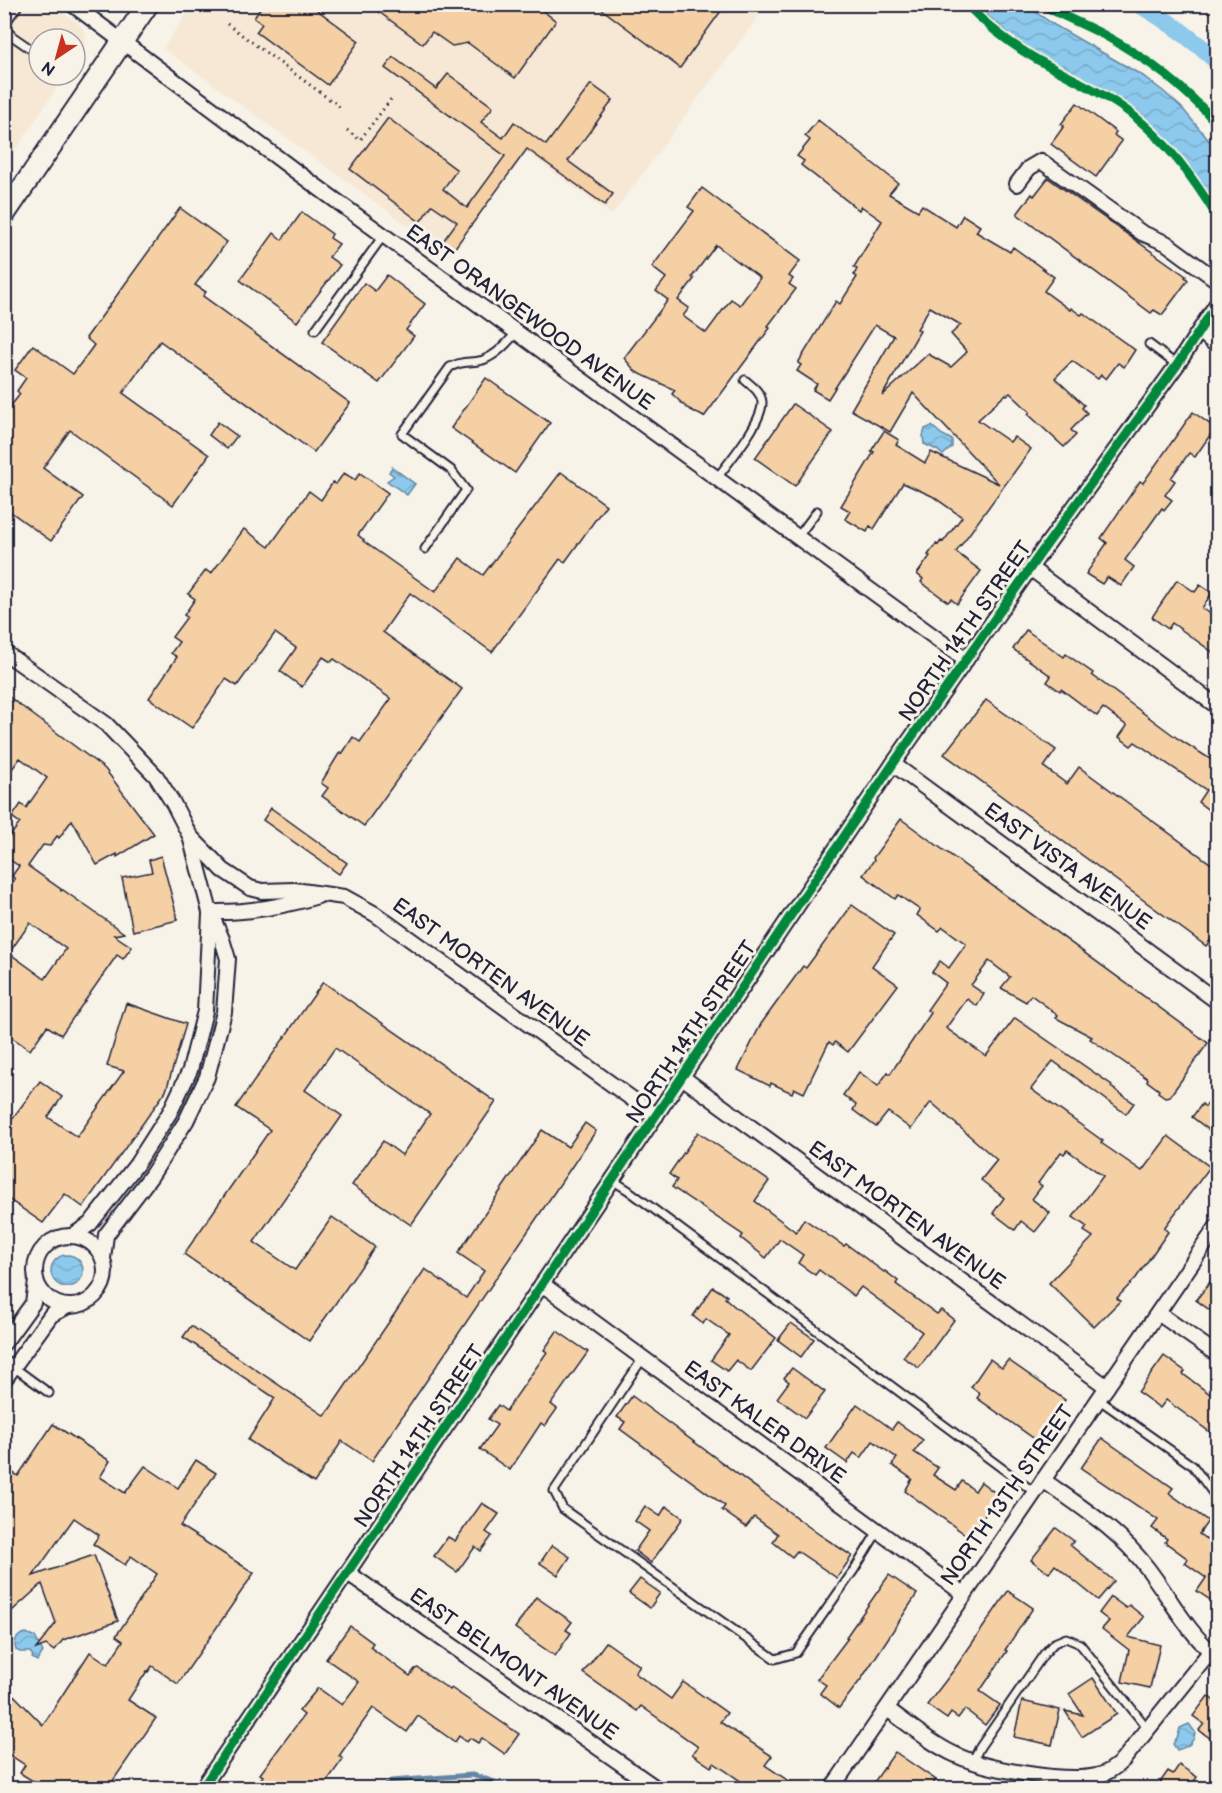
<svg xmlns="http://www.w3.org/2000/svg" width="1222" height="1793" viewBox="0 0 1222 1793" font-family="'Balsamiq Sans',sans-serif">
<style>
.built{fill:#f6e8d4}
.water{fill:url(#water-waves);stroke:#6286a5;stroke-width:1.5}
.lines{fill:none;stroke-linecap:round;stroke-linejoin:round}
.stream{stroke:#6286a5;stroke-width:5}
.canal{stroke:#8cc9ec;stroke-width:18}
.building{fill:#f5d0a5;stroke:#22223b;stroke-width:1.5;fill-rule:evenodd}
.service-casing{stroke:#22223b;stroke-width:11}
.minor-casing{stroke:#22223b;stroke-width:18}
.secondary-casing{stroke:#22223b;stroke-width:24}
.path{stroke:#22223b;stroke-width:3;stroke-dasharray:1.5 4.5;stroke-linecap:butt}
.service{stroke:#f7f3e8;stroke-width:7}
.minor{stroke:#f7f3e8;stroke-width:14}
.secondary{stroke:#f7f3e8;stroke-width:20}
.cycleway-casing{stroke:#f7f3e8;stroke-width:13}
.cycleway{stroke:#00873e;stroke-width:9}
.labels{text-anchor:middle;stroke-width:6;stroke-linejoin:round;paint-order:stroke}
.street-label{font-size:21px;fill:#22223b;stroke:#f7f3e8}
</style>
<defs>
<pattern id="water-waves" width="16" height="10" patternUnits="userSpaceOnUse" patternTransform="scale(1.5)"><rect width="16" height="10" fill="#8cc9ec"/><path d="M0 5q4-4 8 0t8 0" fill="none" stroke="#78accb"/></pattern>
</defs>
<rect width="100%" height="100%" fill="#f7f3e8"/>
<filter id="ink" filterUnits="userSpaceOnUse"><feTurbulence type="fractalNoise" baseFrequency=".0167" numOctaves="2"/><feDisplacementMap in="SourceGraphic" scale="12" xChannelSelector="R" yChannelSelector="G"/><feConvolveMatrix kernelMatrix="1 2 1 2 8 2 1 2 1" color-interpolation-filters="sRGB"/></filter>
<g filter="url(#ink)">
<!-- built -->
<g class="built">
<path d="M5,5h46l28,19 7,11 -2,11 -9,14v-21h-36v36h26l-60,91z"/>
<path d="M193,5h574l-155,210 -87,-64 -76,105 -286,-208z"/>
</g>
<!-- water -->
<g class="water">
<path d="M975,5h50l31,21 87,50 20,15 19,17 35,42v57c-24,-37 -50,-72 -86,-100 -27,-21 -61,-34 -91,-52 -23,-13 -45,-33 -65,-50z"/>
<path d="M932,426l9,8 11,6v7l-9,8 -6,-5 -13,-6 -1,-8 2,-7z"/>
<path d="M392,467l23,17 -8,11 -20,-14 7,-5 -5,-4z"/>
<circle cx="67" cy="1271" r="16"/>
<path d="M26,1633l9,4 8,15 -6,9 -5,-3 1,-2 -3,-4h-10l-4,-2c-3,-9 1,-15 10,-17z"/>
<path d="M1189,1724l6,8c-1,11 -7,15 -18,18l-4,-6 5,-8 2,-8z"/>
</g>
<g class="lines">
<!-- stream -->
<path class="stream" d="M383,1788l8,-7 81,-6 42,13"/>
<!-- canal -->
<path class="canal" d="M1139,4c28,16 55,36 79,58"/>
</g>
<!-- building -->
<g class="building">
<path d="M263,4h46l50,37 -31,44 -72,-53 6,-8 -8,-6z"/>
<path d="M368,4h166l22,17 -41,57 -47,-35 -16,3 -20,-14 -9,12z"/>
<path d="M595,4h131l-46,64z"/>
<path d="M393,57l43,32 12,-15 45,33 -12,15 22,16 11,-16 32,23 45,-61 22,16 -45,61 45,33 -8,11 -78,-56 -73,100 -11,-8 14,-19 -25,-17 -12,17 -70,-53 38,-51 69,52 -14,19 24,19 38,-52 -120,-88z"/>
<path d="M1077,103l39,29 -2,3 8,6 -26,36 -45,-33 13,-18 -3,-2z"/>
<path d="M818,120l80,63 -9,11 29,17 4,-6 34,22 7,-12 17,11 -4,6 34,20 3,-5 41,30 -10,14 26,19 1,-2 10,7 2,-2 52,37 -11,17 -6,-4 -12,16 -5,-4 -3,4 -26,-18 -17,17 29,27 -2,3 5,5 -16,17 5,5 -12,12 -36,-33 2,-2 -20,-19 -3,2 -1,-1 -28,26 32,22 4,-5 17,12 -75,103 25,19 -24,33 -6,-5 -3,3 -27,-20 2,-3 -6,-5 13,-18 -2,-1 8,-11 2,1 3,-4 2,1 19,-25 -30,-21 -29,-13 -29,46 -4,-3 -3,6 -22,-13 5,-8 -9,-5 33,-54 -3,-1 13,-20 15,9 -3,5 29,18 6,-11 68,32 -86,-91 -23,39 -39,-22 43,-74 -19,-11 -47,74 -15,-9 4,-6 -20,-13 4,-6 -3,-2 38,-62 4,3 17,-27 -3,-2 3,-6 -3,-2 28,-46 -21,-15 -2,4 -58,-45 3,-4 -7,-5 13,-16 -5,-4zM930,307l31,18 -10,9 16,18 -16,15 -23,-13 -46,42 38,-65 -3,-2z"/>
<path d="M1048,178l138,98 -1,1 3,3 -26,35 -8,-5 -3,3 -134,-99 15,-20 2,2z"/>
<path d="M702,188l98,73 -11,15 4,3 -4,5 7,5 -28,37 2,2 -66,89 -17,-9 -15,-14 3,-4 -39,-18 -12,-14 44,-58 -12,-9 10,-13 -14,-11 42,-56 -6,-4zM716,245l44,33 -20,27 -9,-6 -25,34 -23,-17 6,-8 -11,-8 16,-21 -2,-2z"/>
<path d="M180,208l47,34 -32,43 11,7 -3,4 147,107 -36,49 -154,-111 -37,52 86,62 -36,50 -103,-75 -27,38 40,29 -32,44 -47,-34v-92l16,-21 -3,-3 9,-13 -11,-8 18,-25 40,29 21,-29 -8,-7z"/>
<path d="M302,212l30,22 -2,4 9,6 -10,13 11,8 -43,57 -57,-42 34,-47 8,7z"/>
<path d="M387,275l38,29 -19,26 8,6 -35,47 -57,-41 42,-59 11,8z"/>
<path d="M486,378l64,45 -35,50 -64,-45z"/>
<path d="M793,404l40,28 -38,54 -40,-28z"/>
<path d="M1193,412l22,16 -20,29 -6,-4 -18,25 4,3 -10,14 7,5 -8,10 -2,-2 -37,52 9,7 -13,19 -14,-9 -5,7 -16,-10 21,-31 -6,-5 39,-57 3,2z"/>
<path d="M218,422l19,14 -10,13 -18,-14z"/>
<path d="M561,472l45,33 -41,57 -5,-3 -68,93 -82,-59 -27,39 79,57 -98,137 -42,-30 6,-8 -7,-5 19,-31 2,2 11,-17 7,5 31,-43 -57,-40 -3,3 -8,-5 -21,30 -22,-16 16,-23 -21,-15 -38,53 -11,-7 -34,49 -43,-30 28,-41 -6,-4 8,-11 -7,-5 15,-20 -3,-2 11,-16 -7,-5 18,-24 5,4 33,-45 25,18 40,-56 12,9 12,-18 3,2 8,-11 11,7 5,-7 28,20 -30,42 6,5 -1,1 72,51 25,-34 23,17z"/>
<path d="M1177,580l18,12 5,-7 12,8 -10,15 16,11v37l-46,-33 -4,6 -16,-12z"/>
<path d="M1026,630l38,27 2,-3 27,19 -1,2 85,63 41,26v53l-20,-15 8,-12 -71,-48 -4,4 -12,-9 8,-11 -24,-18 -6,8 -36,-27 -1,2 -13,-9 4,-6 -38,-27z"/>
<path d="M4,693l101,76 49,65 -37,23v-3l-20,11 -25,-45 -13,18 -2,-2 -7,10 -7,-1 -15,21 34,24 -2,1 3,-1 61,43 -10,2 18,12 -9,12 -6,-4 -56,80 -14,-9 -17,24 -26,-18v-139l11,-14 -3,-3 7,-10 -15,-10v-12l16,-21 -8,-6 9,-13 5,4 21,-30 -27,-20 -16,22zM30,923l36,26 -21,30 -36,-26z"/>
<path d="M986,700l70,50 -12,17 23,17 12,-17 139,102v61l-12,16 -262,-192z"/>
<path d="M271,808l76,55 -8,11 -76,-54z"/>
<path d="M901,819l307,224 -38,53 -5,1 -7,-5 1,-2 -12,-9 1,-2 -58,-40 2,-2 -36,-19 2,-3 -27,-20 -5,7 -25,-14 9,-11 -21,-16 -18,24 13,9 -7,12 -10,-7 -21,29 40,28 29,-38 97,67 -1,2 23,16 -8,11 -73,-53 -22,28 72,52 -2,2 41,28 26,-35 42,31 -46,61 4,4 -32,46 -19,20 3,3 -26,26 -45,-44 44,-46 -9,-6 3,-4 -14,-10 30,-41 -36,-26 -3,4 -3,-2 -23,31 4,3 -10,13 18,14 -15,19 -14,-11 -6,9 -22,-17 11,-15 -23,-18 16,-20 -66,-58 -20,27 -23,-17 -12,15 -23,-17 3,-5 -13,-10 16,-23 19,14 10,-14 2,2 41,-61 -4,-3 19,-27 -14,-11 8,-11 9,7 17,-24 -23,-17 -4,4 -22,-16 3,-5 -22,-15 -3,4 -32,-24 11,-15 -1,-2z"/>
<path d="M161,856l17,64 -45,11 -11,-53 30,-6 -3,-12z"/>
<path d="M852,905l42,30 -22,31 26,19 -50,67 -13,-10 -2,3 -4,-3 -25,51 -10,-5 -2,5 -21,-10 -1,3 -32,-16 23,-46 42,-58 3,2z"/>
<path d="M323,982l173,120 -85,123 -59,-40 31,-44 19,14 28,-41 -95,-66 -30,42 37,26 -88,126 41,28 37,-53 43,30 -66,94 -125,-87 86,-124 -34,-23z"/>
<path d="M126,1003l60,21 -20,67 -83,116 -18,-13 -22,29 -39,-27v-38l7,-9 -7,-4v-15l36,-49 22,16 -14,20 29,20 47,-66 -17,-5z"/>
<path d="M1218,1089v20l-1,27 -25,-19 10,-13 3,3z"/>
<path d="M585,1123l11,8 -224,330 -30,-20 -28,42 -66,-43 27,-42 -92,-61 8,-11 134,90 100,-147 41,29 18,-27 -26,-18 84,-123 26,17z"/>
<path d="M698,1132l71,49 -14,20 41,31 8,-13 40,27 2,-2 38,28 1,-1 13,10 -2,3 41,30 4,-4 13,10 -35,48 -16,-11 19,-25 -61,-45 -7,9 -35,-26 -4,5 -17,-12 5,-8 -23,-16 -14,19 -25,-20 2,-3 -71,-48 5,-7 -8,-6z"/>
<path d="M1218,1272v44l-22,-16z"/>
<path d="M713,1287l14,9 -2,2 9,8 42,32 -25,33 -15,-11 -9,11 -16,-11 18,-25 -23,-16 -3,5 -10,-8z"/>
<path d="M791,1323l23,16 -13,18 -23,-17z"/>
<path d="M557,1331l31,21 -37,52 6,5 -12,17 -4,-3 -31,47 -30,-21 17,-24 -9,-6 10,-14 8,6 41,-59 -3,-2z"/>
<path d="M1164,1356l21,15 -2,3 35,26v38l-52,-38 -6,8 -22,-16z"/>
<path d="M990,1359l12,9 6,-8 57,40 -29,40 -59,-42 3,-4 -9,-7z"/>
<path d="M792,1368l33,24 -20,26 -28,-20 12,-16 -5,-4z"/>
<path d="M632,1396l188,139 32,21 -15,22 -40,-27 -5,6 -19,-15 5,-8 -24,-17 -8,10 -24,-17 3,-4 -105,-77 5,-7 -8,-5z"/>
<path d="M857,1404l35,25 5,-7 26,18 -9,12 24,16 -5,7 23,15 6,-9 13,10 6,-9 18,14 -30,41 -64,-46 7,-12 -20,-14 5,-7 -24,-17 -12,17 -7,-5 -7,10 -21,-15z"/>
<path d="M53,1424l57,37 -10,16 25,16 20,-27 33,22 18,-28 20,13 -36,53 74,47 -76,111 -26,-18 -4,6 -1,-1 -19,29 28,18 -48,70h-64l-24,-15 5,-8 -21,-14v-66l39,40 47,-73 18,12 15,-23 -7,-5 41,-62 -26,-18 -6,9 -32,-21 6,-9 -25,-17 -41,58 61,-21 24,66 -55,19 -9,11 -8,-6 -10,4 20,-26 -14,-39 -38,34v-151l14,9z"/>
<path d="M1102,1438l71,50 -4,5 39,28 -9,13 19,13v58l-21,-14 9,-13 -21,-15 3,-4 -23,-17 2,-3 -15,-11 6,-8 -77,-52z"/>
<path d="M482,1503l17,11 -13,18 6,4 -11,15 -6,-4 -18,25 -23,-16 14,-19 7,4z"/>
<path d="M645,1506l15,10 6,-10 17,12 -32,45 -16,-12 14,-20 -14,-10z"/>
<path d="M1056,1528l18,13 -4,4 44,36 -16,19 -43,-35 -6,8 -18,-13z"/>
<path d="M552,1545l18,12 -12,18 -18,-12z"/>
<path d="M889,1575l28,19 -55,84 -23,30 -19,-15 6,-8 -9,-6 31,-41 -2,-1z"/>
<path d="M640,1579l20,14 -10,15 -21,-15z"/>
<path d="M1008,1591l25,17 -28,42 2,1 -27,40 20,14 -15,20 -20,-16 -7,9 -7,-5 -4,6 -20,-14 26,-34z"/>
<path d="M536,1597l36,25 -6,8 5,3 -16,23 -40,-28z"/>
<path d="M1111,1597l15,11 3,-3 15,12 -16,20 32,8 -10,43 -28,-6 7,-32 -27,-21 7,-8 -10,-8z"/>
<path d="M350,1626l23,17 -3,4 40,29 5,-7 3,-1 32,22 1,-2 68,46 -14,20 -23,-16 -4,5 -8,-5 -3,4 -8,-6 -4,6 -37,-26 -11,16 -34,-24 -34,48 4,3 -21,29h-56l-8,-5 5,-7 -3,-2 44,-59 -5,-4 19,-23 24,17 17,-23 -33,-23z"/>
<path d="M606,1642l34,24 -5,7 36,26 12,-17 44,31 -7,9 52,34 -7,9 34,23h-48l-37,-25 -3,4 -19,-13 6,-7 -57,-41 -4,5 -54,-38z"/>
<path d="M1093,1678l24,36 -35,23 -17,-26 18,4 -14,-21z"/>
<path d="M1208,1696l10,8v40l-19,-14 5,-6 -11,-8z"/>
<path d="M1022,1701l38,9 -8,35 -38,-8z"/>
<path d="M895,1752l41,28 -6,8h-60z"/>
<path d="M1179,1765l18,12 -6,9 3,2h-38l12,-17 5,3z"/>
</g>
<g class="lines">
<defs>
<g id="service">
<path d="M4,25l15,-21"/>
<path d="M4,26l8,10 26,18"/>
<path d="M315,330l68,-94"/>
<path d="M1149,344l28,21"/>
<path d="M716,479c12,-16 47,-57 46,-77 -1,-10 -10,-16 -17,-22"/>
<path d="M797,538l20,-27"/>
<path d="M425,549l41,-59 -15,-20 -49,-36 48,-67c15,-8 19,-3 33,-7 14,-5 24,-17 34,-28"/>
<path d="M612,1180l16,10 406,302"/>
<path d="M643,1358l-89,133 9,18 212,150 21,-6 58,-83 24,-39"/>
<path d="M4,1360l45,33"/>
<path d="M1098,1399l95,67 25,34"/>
<path d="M972,1762l8,-15 64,-93 10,-11 12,-5 14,6 68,85"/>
</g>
<g id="minor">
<path d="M72,4l222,166 672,490"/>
<path d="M1017,184l12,-16 12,-7 101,72 24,10 52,38"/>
<path d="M1200,331l18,16"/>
<path d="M1030,568l188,139"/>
<path d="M4,652l102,72 50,52 17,27 17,33 20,76 12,27 6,20 -4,53 -17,65 -21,44 -35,55 -45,59 -3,23"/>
<path d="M893,764l325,238"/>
<path d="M191,837l32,33 27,18 12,3 32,-1 50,7 31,17 281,202"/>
<path d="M210,912c38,1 72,-5 108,-16"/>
<path d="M682,1077l425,310"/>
<circle cx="70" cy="1271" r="35"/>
<path d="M72,1236l18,-12 46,-59 34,-53 20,-42 15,-59 5,-97"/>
<path d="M542,1284l422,310"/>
<path d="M1158,1313l60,42"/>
<path d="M4,1343l29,-40 3,-22"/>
<path d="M4,1380l47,-65 17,-9"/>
<path d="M1043,1480c38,27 77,51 105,89 23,30 39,63 68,87"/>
<path d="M348,1573l308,215"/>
<path d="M887,1709c22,15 44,35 69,46 28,14 109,28 140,21 11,-2 19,-8 27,-16l87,-108"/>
<path d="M202,1788l691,-1024 147,-210 137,-189 41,-63"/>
<path d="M832,1788l386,-563"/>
</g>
<path id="secondary" d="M4,215l144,-211"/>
</defs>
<!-- service casing -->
<use href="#service" class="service-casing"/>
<!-- minor casing -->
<use href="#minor" class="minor-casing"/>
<!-- secondary casing -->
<use href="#secondary" class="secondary-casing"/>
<!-- path -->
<g class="path">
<path d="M227,24l113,83"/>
<path d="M347,130l13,10 31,-41"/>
</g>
<!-- service -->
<use href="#service" class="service"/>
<!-- minor -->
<use href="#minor" class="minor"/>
<!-- secondary -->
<use href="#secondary" class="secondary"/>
<defs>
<g id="cycleway">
<path d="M966,4c19,20 42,38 65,52 32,19 69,34 99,57 37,28 63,65 88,105"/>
<path d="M1041,4c21,12 42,20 63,31 43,23 82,53 114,90"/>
<path d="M202,1788l691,-1024 147,-210 137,-189 41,-63"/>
</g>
</defs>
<!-- cycleway casing -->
<use href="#cycleway" class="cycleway-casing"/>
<!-- cycleway -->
<use href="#cycleway" class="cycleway"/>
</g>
</g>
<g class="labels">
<!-- street labels -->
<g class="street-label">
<text transform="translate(530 317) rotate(36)" y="7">EAST ORANGEWOOD AVENUE</text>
<text transform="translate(965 631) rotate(-55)" y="7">NORTH 14TH STREET</text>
<text transform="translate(1068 866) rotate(36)" y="7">EAST VISTA AVENUE</text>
<text transform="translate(491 972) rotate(36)" y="7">EAST MORTEN AVENUE</text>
<text transform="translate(691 1032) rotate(-56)" y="7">NORTH 14TH STREET</text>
<text transform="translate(907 1215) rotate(36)" y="7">EAST MORTEN AVENUE</text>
<text transform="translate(765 1422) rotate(36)" y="7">EAST KALER DRIVE</text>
<text transform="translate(419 1436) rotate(-56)" y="7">NORTH 14TH STREET</text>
<text transform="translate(1007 1495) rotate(-55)" y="7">NORTH 13TH STREET</text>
<text transform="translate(514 1664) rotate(35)" y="7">EAST BELMONT AVENUE</text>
</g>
</g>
<!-- margin -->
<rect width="1222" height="1793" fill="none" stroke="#f7f3e8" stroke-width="24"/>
<rect x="12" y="12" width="1198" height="1769" fill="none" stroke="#22223b" stroke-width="2" filter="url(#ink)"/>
<!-- north arrow -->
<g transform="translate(57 57) rotate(216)"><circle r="28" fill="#f7f3e8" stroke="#a29fa3" stroke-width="1.5"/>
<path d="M0-4.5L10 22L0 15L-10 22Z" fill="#c8321e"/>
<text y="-9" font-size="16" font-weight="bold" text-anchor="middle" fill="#22223b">N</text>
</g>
</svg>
